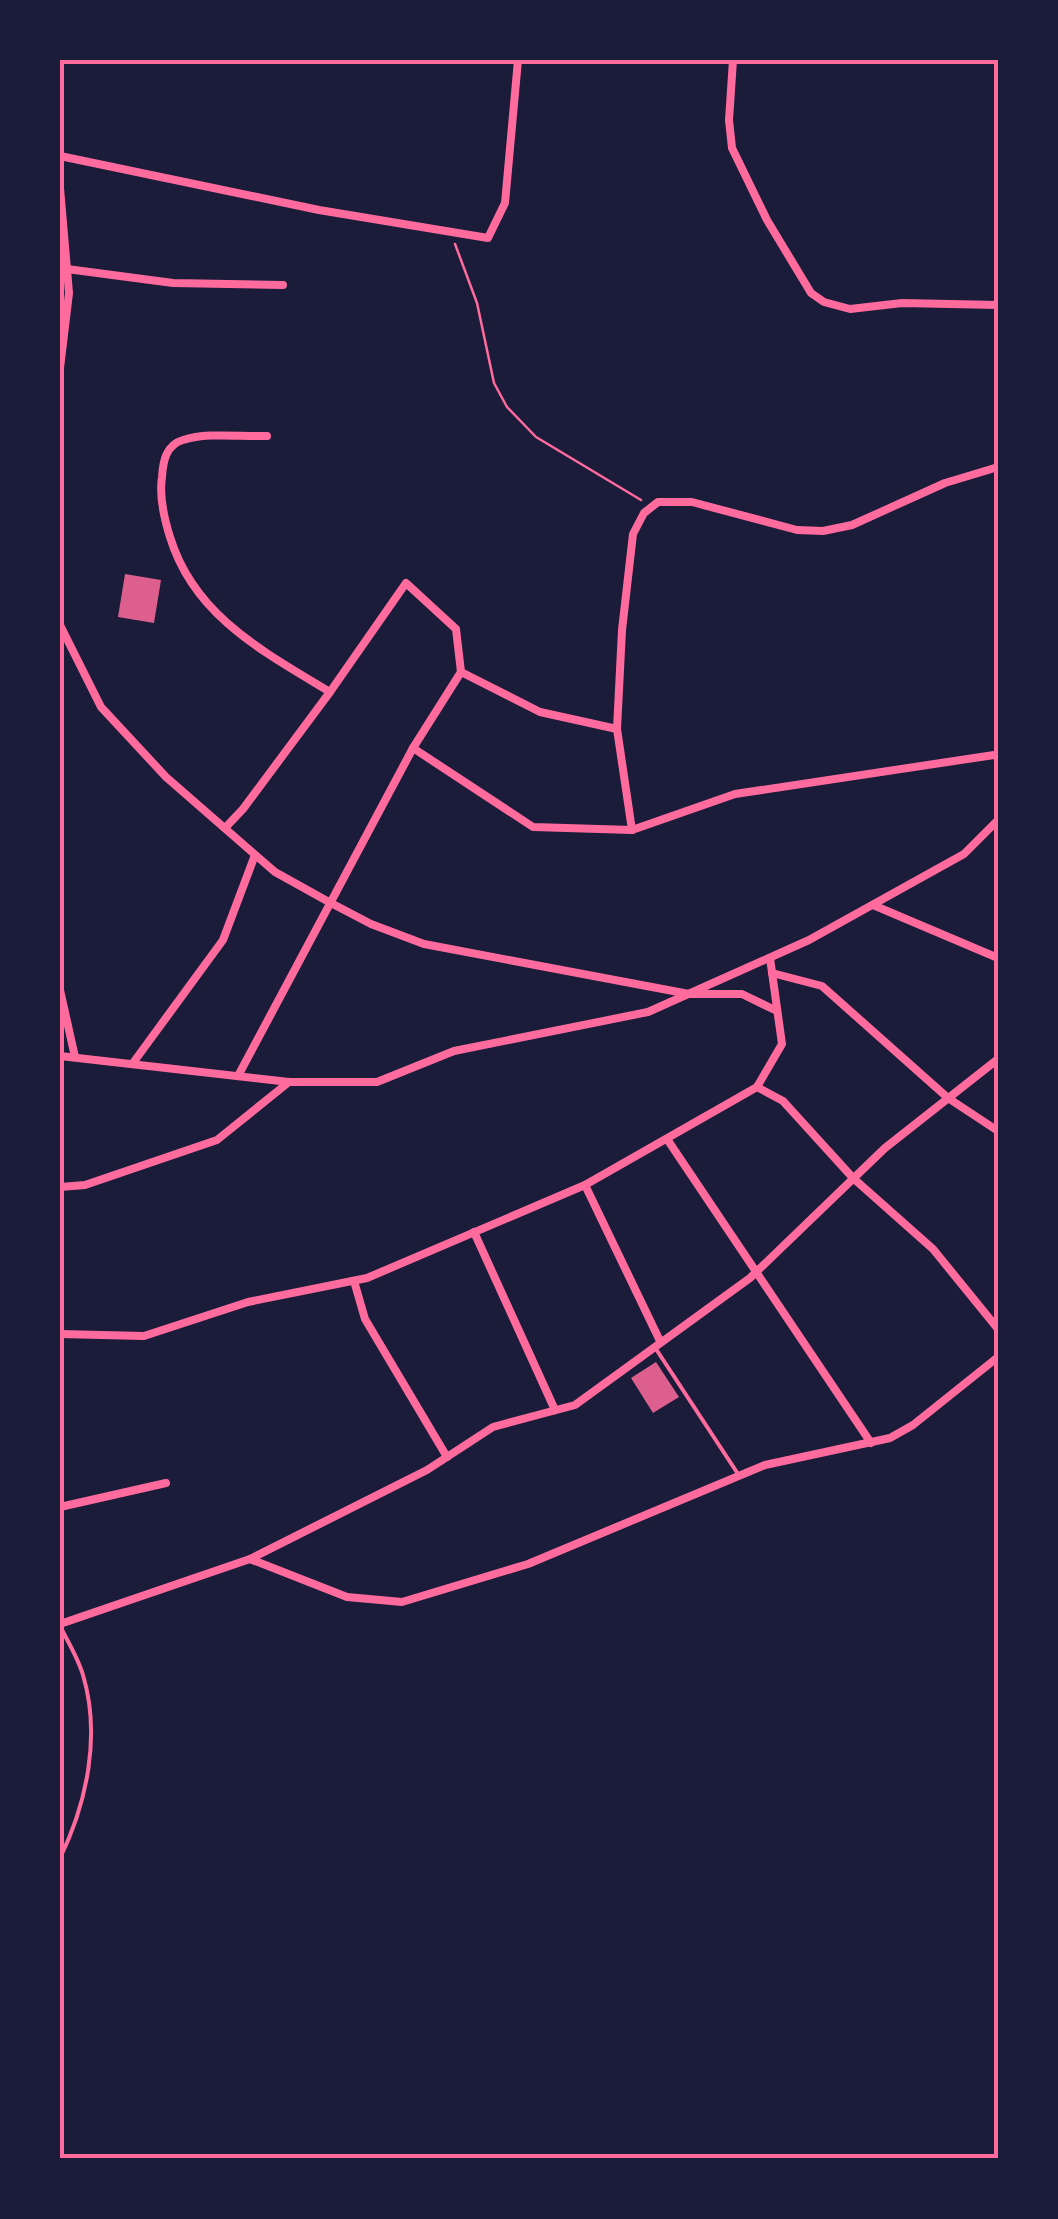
<svg xmlns="http://www.w3.org/2000/svg" width="1058" height="2219" viewBox="0 0 1058 2219" font-family="'PT Sans',sans-serif">
<style>
.building{fill:#dd5f8e}
.lines{fill:none;stroke-linecap:round;stroke-linejoin:round}
.path{stroke:#ff6b9d;stroke-width:2.5}
.service{stroke:#ff6b9d;stroke-width:4}
.minor{stroke:#ff6b9d;stroke-width:8}
.neatline{fill:none;stroke:#ff6b9d;stroke-width:4}
</style>
<rect width="100%" height="100%" fill="#1b1b3a"/>
<!-- building -->
<g class="building">
<path d="M125,574l36,6 -7,43 -36,-6z"/>
<path d="M656,1362l23,35 -26,16 -22,-35z"/>
</g>
<g class="lines">
<!-- path -->
<path class="path" d="M455,244l22,59 17,80 13,24 29,30 105,63"/>
<!-- service -->
<g class="service">
<path d="M656,1349l82,125"/>
<path d="M60,1626c8,16 18,32 23,49 18,60 4,128 -23,183"/>
</g>
<!-- minor -->
<g class="minor">
<path d="M733,60l-4,60 3,28 35,72 44,73 13,9 26,7 52,-6 96,2"/>
<path d="M60,156l259,54 169,28 17,-35 13,-143"/>
<path d="M60,188l9,105 -9,75"/>
<path d="M67,269l106,14 110,2"/>
<path d="M267,436c-26,1 -60,-4 -84,4 -17,5 -20,21 -21,37 -3,19 2,41 8,60 24,79 94,115 160,155"/>
<path d="M60,625l41,82 65,70 109,95 54,30 42,22 53,20 265,50h53l35,17"/>
<path d="M461,672l79,40 77,17"/>
<path d="M413,748l120,79 99,3 103,-36 259,-39 4,2"/>
<path d="M225,828l18,-19 87,-117 76,-109 50,46 5,43 -48,76 -175,328"/>
<path d="M632,830l-15,-101 5,-99 11,-96 11,-21 14,-11h34l105,28 26,1 29,-6 93,-42 53,-16"/>
<path d="M873,905l125,53"/>
<path d="M772,973l50,13 126,112 50,33"/>
<path d="M60,990l15,67"/>
<path d="M60,1056l229,26h88l77,-31 194,-39 161,-72 155,-86 34,-34"/>
<path d="M133,1063l90,-123 32,-85"/>
<path d="M757,1087l26,14 70,77 80,71 65,80"/>
<path d="M667,1139l204,304"/>
<path d="M585,1185l75,156"/>
<path d="M60,1187l25,-2 132,-45 72,-58"/>
<path d="M474,1232l81,178"/>
<path d="M354,1281l11,38 82,138"/>
<path d="M60,1334l84,2 104,-34 119,-24 218,-93 172,-98 25,-43 -12,-86"/>
<path d="M60,1507l106,-24"/>
<path d="M250,1559l177,-89 66,-43 82,-22 175,-127 135,-130 113,-89"/>
<path d="M60,1624l190,-65 97,38 55,5 126,-38 237,-99 125,-27 23,-13 85,-68"/>
</g>
</g>
<!-- border -->
<rect width="1058" height="2219" fill="none" stroke="#1b1b3a" stroke-width="125"/>
<rect x="62" y="62" width="934" height="2094" class="neatline"/>
</svg>
